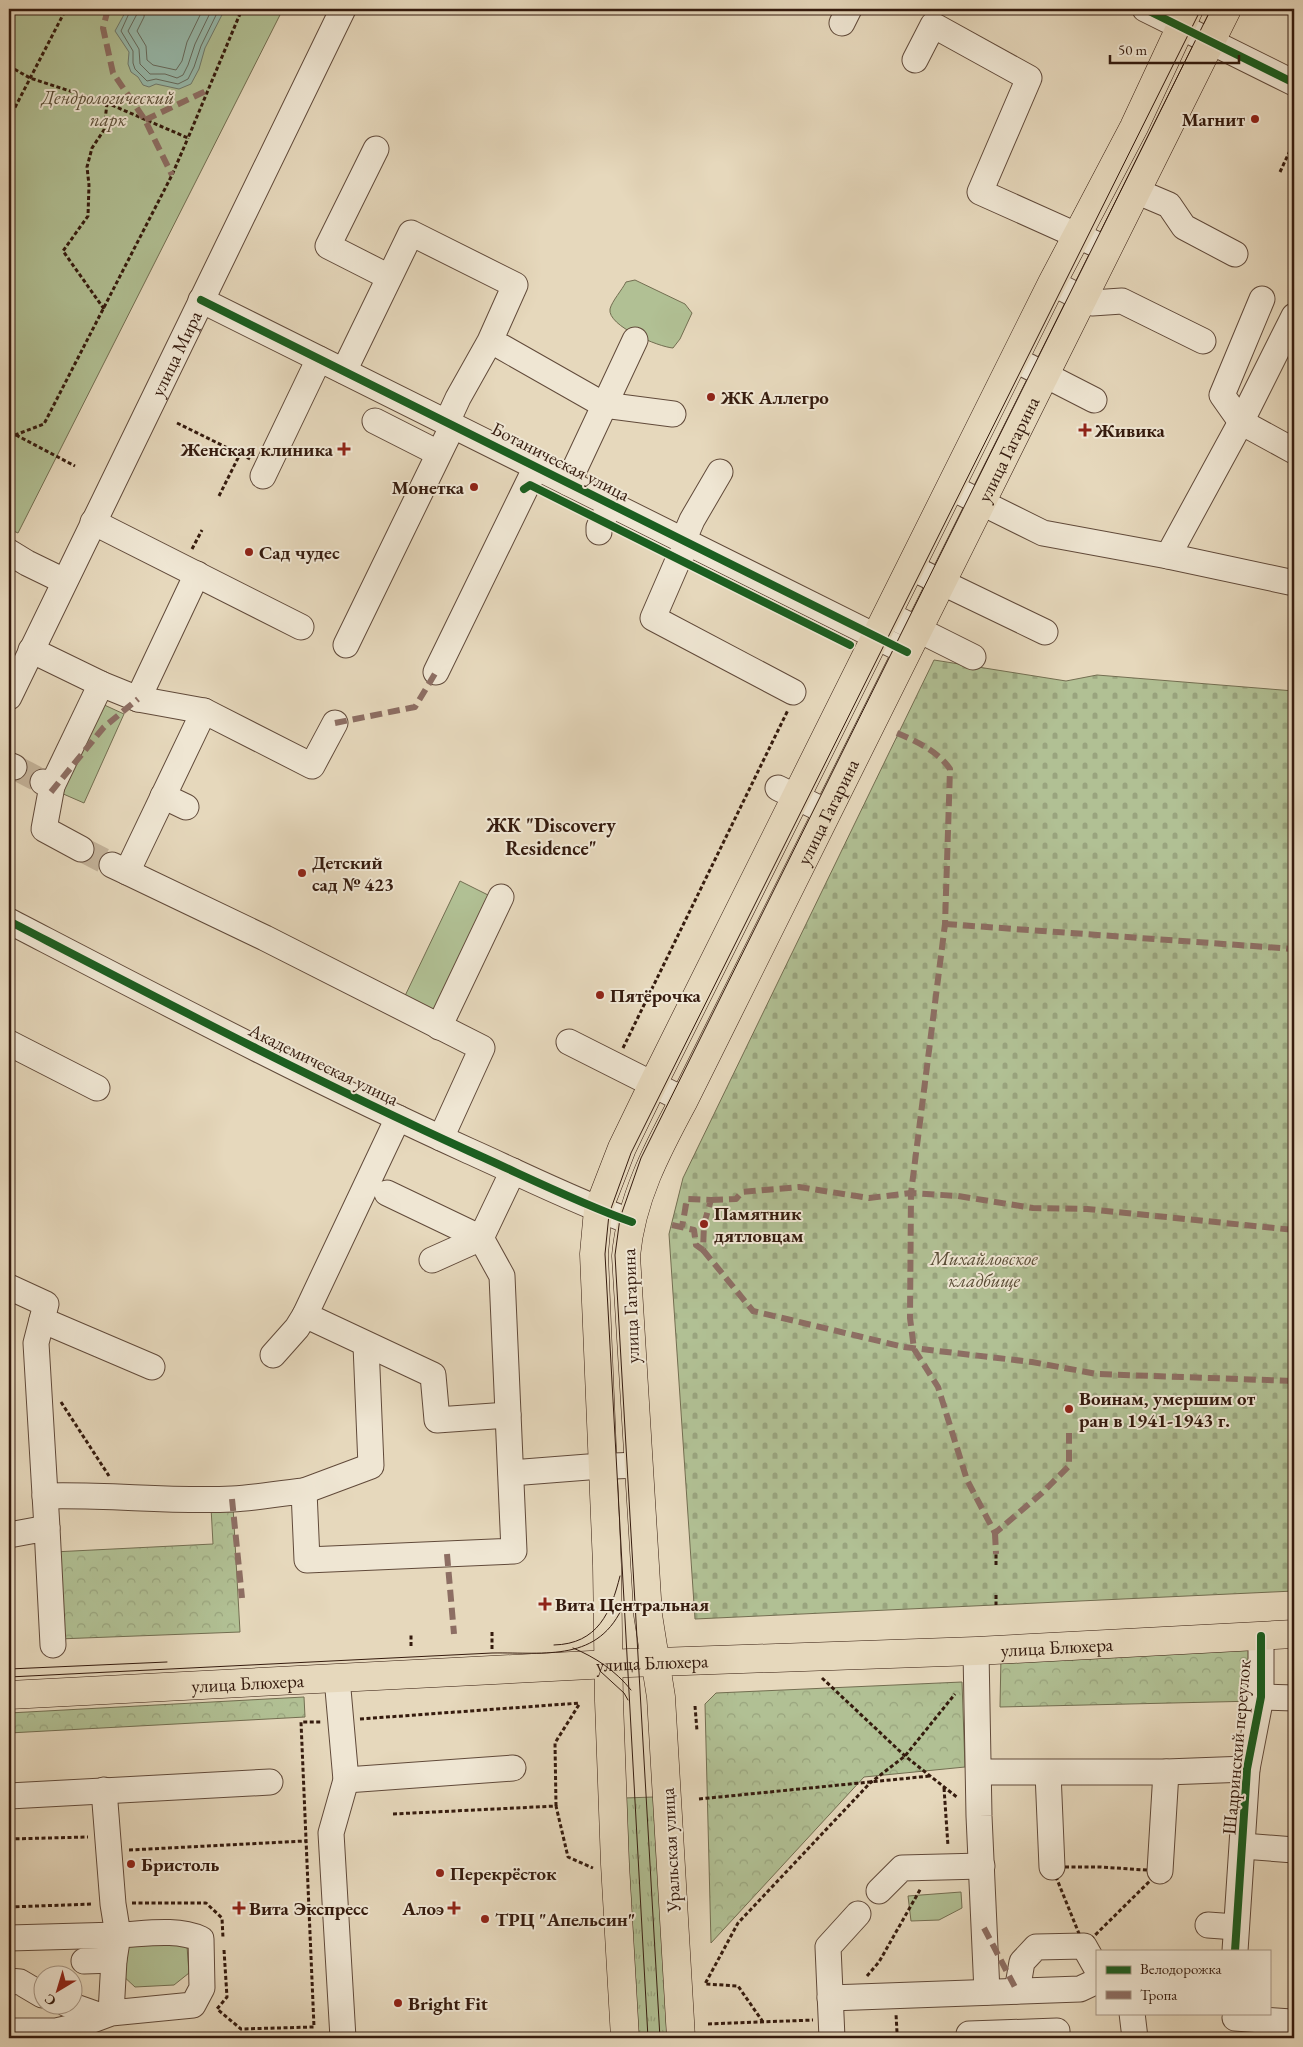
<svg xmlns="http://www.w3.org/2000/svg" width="1303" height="2047" viewBox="0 0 1303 2047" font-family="'EB Garamond',serif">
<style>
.grass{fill:url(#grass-tufts);stroke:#736e51}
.forest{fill:url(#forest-crowns);stroke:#736e51}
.cemetery{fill:url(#cemetery-stones);stroke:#736e51}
.green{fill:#b1c094;stroke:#736e51}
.water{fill:#97baac;stroke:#707a6d}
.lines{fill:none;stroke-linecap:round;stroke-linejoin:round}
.shore{stroke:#666a5d;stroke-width:1}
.minor-tunnel{stroke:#c3b299;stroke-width:25;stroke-dasharray:25 12;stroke-linecap:butt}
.minor-casing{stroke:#614a3a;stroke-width:27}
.major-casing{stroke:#351b0e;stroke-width:29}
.path{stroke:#351b0e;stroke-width:3;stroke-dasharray:4 2.5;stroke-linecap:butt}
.minor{stroke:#efe6d3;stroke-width:25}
.major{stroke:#e6d8bc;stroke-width:28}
.tram{stroke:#351b0e;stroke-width:1}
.quiet{stroke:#8d6e63;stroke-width:6;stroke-dasharray:12 6;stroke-linecap:butt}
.cycleway-casing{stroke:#efe6d3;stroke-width:11}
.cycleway{stroke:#1b5e20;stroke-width:8}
.poi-dot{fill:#8f2418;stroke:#efe6d3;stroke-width:2}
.labels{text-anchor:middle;stroke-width:4;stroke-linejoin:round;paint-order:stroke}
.park-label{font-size:19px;font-style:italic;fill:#5a4d36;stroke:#efe6d3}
.poi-label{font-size:19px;font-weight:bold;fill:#351b0e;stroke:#efe6d3;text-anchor:start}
.street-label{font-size:19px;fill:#351b0e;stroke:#efe6d3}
.neighbourhood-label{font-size:20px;font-weight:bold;fill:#351b0e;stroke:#efe6d3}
</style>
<defs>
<pattern id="grass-tufts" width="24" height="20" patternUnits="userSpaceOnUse" patternTransform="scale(1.25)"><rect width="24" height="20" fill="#b1c094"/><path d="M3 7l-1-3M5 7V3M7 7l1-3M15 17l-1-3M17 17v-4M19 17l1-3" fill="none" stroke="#99a47e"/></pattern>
<pattern id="forest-crowns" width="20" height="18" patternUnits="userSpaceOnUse" patternTransform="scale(1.25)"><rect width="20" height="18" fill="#b1c094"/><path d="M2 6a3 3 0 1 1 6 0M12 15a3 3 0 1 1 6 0" fill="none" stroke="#99a47e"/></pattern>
<pattern id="cemetery-stones" width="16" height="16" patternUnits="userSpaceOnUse" patternTransform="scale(1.25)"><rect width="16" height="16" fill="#b1c094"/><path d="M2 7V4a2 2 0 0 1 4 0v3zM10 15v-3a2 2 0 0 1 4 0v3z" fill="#99a47e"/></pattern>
</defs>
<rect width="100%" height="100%" fill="#e6d8bc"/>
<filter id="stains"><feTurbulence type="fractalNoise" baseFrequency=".004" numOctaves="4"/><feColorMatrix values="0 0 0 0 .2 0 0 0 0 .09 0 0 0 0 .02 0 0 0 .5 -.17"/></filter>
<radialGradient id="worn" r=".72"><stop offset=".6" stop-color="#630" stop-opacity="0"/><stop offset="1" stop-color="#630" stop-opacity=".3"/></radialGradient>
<!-- grass -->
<path class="grass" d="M654,1797l14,241h-30l-14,-240z"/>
<!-- forest -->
<g class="forest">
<path d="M233,1506l7,126 -182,7 -5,-87 160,-8 -2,-37z"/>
<path d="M1255,1648l2,53 -257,6 1,-51z"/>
<path d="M962,1682l3,85 -101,10 -153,166 -6,-239 11,-11z"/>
<path d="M304,1697l1,20 -296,16v-20z"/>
</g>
<!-- cemetery -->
<path class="cemetery" d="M934,660l132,21 31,-6 197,16v900l-599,28 -26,-385 14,-56z"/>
<!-- green -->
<g class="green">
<path d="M9,9h274l-265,524 -9,-4z"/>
<path d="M635,280l50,24 7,9 -12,26 -7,9c-14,-1 -66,-22 -63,-39 2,-8 12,-19 16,-27z"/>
<path d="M100,703l24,11 -40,89 -23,-10z"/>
<path d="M460,881l30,15 -56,118 -31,-14z"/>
<path d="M961,1892l1,16 -23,12 -28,1 -3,-25z"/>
<path d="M130,1925l56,8 3,40 -15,12 -39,2 -14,-13z"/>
</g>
<!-- water -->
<path class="water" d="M127,9h98l-20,39 -6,21 -8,15 -12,5 -23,-5 -7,3 -6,-2 -5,-8 -7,-5 -3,-8 1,-12 -14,-21z"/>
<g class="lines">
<!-- shore -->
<g class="shore">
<path d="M131,9l-10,22 12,20v12l2,6 12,12 9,-2 22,5 10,-5 6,-12 7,-21 18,-37"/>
<path d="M138,9l-1,5 -9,17 11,18 1,15 10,10h15l12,4 6,-3 5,-10 7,-21 17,-35"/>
<path d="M145,9l-1,8 -7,14 9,15 1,14 6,5 23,5 6,-9 5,-19 16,-33"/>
</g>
<!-- minor-tunnel -->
<g class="minor-tunnel">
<path d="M14,767l29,15"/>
<path d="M81,849l31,16"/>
</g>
<defs>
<g id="minor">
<path d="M1145,9l149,74"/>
<path d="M842,23l7,-14"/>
<path d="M915,60l18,-35 96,53 -49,114 127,57"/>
<path d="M376,149l-48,97 61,31"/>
<path d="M1136,191l33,14 15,22 51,27"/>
<path d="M1052,283l40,20 30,-2 81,40"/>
<path d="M1262,299l-40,96 19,27 53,29"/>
<path d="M201,300l706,352"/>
<path d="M502,347l102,58 69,9"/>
<path d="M1014,359l80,41"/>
<path d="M344,371l67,-138 104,52 -25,56 -32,57 -11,24"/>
<path d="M375,421l63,32"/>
<path d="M263,476l56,-117"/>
<path d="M568,483l67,-143"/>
<path d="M950,487l93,46 125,23 126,27"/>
<path d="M93,522l208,105"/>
<path d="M599,532v-5l12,-23"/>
<path d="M683,541l9,-21 28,-48"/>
<path d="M688,543l-12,22 -23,53 140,74"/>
<path d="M9,552l18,11 37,18"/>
<path d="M1168,556l73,-134 53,-106"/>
<path d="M910,567l135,65"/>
<path d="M887,614l86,43"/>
<path d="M346,645l107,-220"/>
<path d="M31,650l70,34 37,15 66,12 108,55 23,-43"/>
<path d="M436,672l100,-205"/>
<path id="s1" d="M9,697l334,-688"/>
<path d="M138,699l59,-125"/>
<path d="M9,765l5,2"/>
<path d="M43,782l9,4 -8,43 37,20"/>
<path d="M52,786l49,-102"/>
<path d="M778,788l49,24"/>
<path d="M163,796l23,11"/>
<path d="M112,865l15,7 77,-161"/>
<path d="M127,872l138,66 217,110 -41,90"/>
<path d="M9,921c152,79 304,159 460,230 54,24 107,51 163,71"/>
<path d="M439,1027l62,-130"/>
<path d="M569,1042l115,58"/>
<path d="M9,1043l88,45"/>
<path d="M398,1118l-93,197 128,60 4,45 71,-5"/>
<path d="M432,1260l49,-22 32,-67"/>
<path d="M9,1287l37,17 -10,39 11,185"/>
<path d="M42,1320l110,47"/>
<path d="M273,1355l24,-27 8,-13"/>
<path d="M511,1473l77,-6 51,-2"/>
<path d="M304,1491l67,-25 -5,-121"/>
<path d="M45,1496c62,-2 125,6 187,3 24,-1 48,-6 72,-8l3,69 207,-9 -12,-275 -21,-38 -94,-45"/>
<path d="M9,1535l38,-7 6,117"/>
<path d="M976,1651l3,165 8,176"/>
<path d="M337,1678l9,102 -15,53 12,205"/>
<path d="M1261,1697l33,1"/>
<path d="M979,1772h187l81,-3"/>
<path d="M1048,1773l4,94"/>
<path d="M346,1780l167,-12"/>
<path d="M9,1796l261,-14"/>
<path d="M1243,1846l51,4"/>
<path d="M1160,1871l6,-99"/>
<path d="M879,1891l23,-23 80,-2"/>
<path d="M1208,1925l28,2"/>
<path d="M9,1938l109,-3 -4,25 -3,53"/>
<path d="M1235,1951l12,-182 14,-72v-61"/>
<path d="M84,1961l30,-1"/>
<path d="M9,1981l11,1 22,13"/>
<path d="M1017,1991l5,-29 14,-15 48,-1 13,23"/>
<path d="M830,1998l250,-9 17,-8"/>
<path d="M67,2004l34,12"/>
<path d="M1132,2013l3,25"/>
<path d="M1235,2018l56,4 -1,16"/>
<path d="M9,2031h47l18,-4 37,-14 82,-8 9,-17 -1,-49c-25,-11 -56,-5 -83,-4l-5,-31 -9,-114"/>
<path d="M969,2034l88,-3v7"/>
<path d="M832,2038l-4,-91 30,-33"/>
</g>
<g id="major">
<path id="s2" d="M9,1695l620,-32 347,-12 318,-17"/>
<path d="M625,2038l-10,-174 -6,-163 -2,-136 -13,-311 4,-44 24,-62 31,-64 399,-801 82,-156 55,-118"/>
<path id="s3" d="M681,2038l-20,-341 -13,-82 -22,-359c5,-57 31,-106 58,-156l543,-1091"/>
</g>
</defs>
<!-- minor casing -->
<use href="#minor" class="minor-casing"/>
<!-- major casing -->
<use href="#major" class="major-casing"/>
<!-- path -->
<g class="path">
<path d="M9,66l21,12 77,25 81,35 54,-129"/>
<path d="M9,119l57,-110"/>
<path d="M1280,172l14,-30"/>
<path d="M104,309l-41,-58 25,-35 1,-31 -2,-18 5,-19 12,-18 3,-27"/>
<path d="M177,423l73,36"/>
<path d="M9,432l6,3 29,-11 128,-249 16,-37"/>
<path d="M16,435l59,31"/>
<path d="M219,496l21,-42"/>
<path d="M192,549l10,-19"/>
<path d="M623,1048l165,-338"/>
<path d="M61,1402l48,74"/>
<path d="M996,1565v-11"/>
<path d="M996,1595v10"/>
<path d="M492,1632v17"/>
<path d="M411,1646v-11"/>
<path d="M822,1678l83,78 53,42"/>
<path d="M695,1706l2,25"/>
<path d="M360,1719l220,-16"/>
<path d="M944,1788l4,58"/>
<path d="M699,1799l231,-23"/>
<path d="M556,1806l-1,-63 25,-40"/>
<path d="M393,1814l163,-8 12,51 25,11"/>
<path d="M9,1839l79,-2"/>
<path d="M129,1850l176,-9"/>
<path d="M1052,1867h49l59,4 -76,75z"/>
<path d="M132,1903h74l16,15 1,20"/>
<path d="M9,1907l84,-3"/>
<path d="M224,1950l3,47 -10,12 24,20 73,-2 -13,-305h20"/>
<path d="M867,1976l12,-14 42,-74"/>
<path d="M763,2022l-25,-36 -33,-2 33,-61 132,-140 35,-27 50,-62"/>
<path d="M708,2024l105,-4"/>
<path d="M894,2038l3,-6 -1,-18"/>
</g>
<!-- minor -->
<use href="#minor" class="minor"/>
<!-- major -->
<use href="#major" class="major"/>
<!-- tram -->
<g class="tram">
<path d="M554,1645c44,-1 57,-33 66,-69"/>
<path d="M573,1648c22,9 43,23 58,42"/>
<path d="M9,1669l158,-7"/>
<path d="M600,1671l24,22 4,7"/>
<path d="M9,1677l483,-24c54,-1 107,10 132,-49"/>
<path d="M648,2038l-43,-784 4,-40 22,-61 570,-1144"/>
<path d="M660,2038l-45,-783 5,-37 21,-60 570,-1149"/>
</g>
<!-- quiet -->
<g class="quiet">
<path d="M108,9l-5,19 10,45 32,47 27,55"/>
<path d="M145,120l65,-31"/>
<path d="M335,723l80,-16 21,-35"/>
<path d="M897,733c19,8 42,19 53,36l-5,155 -34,269 -1,125 4,31 24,38 29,93 28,53 47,-40 27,-27v-33"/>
<path d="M51,792l53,-65 34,-28"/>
<path d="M945,924l349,25"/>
<path d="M711,1200l25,-1 6,-7 57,-5 70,11 42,-5 47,3 75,12 54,1 207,21"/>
<path d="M672,1225l22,5 2,15 7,5 1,-26 7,-24 -24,-1 -5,28"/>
<path d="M703,1250l50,61 151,36 128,15 65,12 197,7"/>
<path d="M232,1499l10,99"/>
<path d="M995,1533l1,21"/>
<path d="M447,1554l7,80"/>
<path d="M984,1928l33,63"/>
</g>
<defs>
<g id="cycleway">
<path d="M1145,9l149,74"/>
<path d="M201,300l706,352"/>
<path d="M524,489l6,-4 320,160"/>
<path d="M9,921c152,79 304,159 460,230 54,24 107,51 163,71"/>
<path d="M1235,1951l12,-182 14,-72v-61"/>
</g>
</defs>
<!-- cycleway casing -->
<use href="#cycleway" class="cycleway-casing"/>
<!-- cycleway -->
<use href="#cycleway" class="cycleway"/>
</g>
<!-- markers -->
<g class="poi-dot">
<circle cx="1255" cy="119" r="5"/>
<circle cx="711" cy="397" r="5"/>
<path d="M1082.5 422.5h5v5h5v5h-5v5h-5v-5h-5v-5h5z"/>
<path d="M341.5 441.5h5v5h5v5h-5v5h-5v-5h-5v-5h5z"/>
<circle cx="474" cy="487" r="5"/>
<circle cx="249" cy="552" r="5"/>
<circle cx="302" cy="873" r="5"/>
<circle cx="600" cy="995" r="5"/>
<circle cx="704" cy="1224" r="5"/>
<circle cx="1069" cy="1409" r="5"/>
<path d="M542.5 1596.5h5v5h5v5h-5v5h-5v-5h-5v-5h5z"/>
<circle cx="131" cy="1864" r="5"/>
<circle cx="440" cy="1873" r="5"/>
<path d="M236.5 1900.5h5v5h5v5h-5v5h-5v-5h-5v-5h5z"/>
<path d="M451.5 1900.5h5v5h5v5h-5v5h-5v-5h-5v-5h5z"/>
<circle cx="485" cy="1919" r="5"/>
<circle cx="398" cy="2003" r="5"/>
</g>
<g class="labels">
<!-- park labels -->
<g class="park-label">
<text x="108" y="104">Дендрологический<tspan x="108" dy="22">парк</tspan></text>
<text x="984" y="1265">Михайловское<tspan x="984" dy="22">кладбище</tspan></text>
</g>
<!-- poi labels -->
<g class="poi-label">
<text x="1245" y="126" text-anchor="end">Магнит</text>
<text x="721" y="404">ЖК Аллегро</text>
<text x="1095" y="437">Живика</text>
<text x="333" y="456" text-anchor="end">Женская клиника</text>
<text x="464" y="494" text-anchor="end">Монетка</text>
<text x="259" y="559">Сад чудес</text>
<text x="312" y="869">Детский<tspan x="312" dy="22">сад № 423</tspan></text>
<text x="610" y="1002">Пятёрочка</text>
<text x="714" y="1220">Памятник<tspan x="714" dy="22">дятловцам</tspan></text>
<text x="1079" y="1405">Воинам, умершим от<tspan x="1079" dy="22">ран в 1941-1943 г.</tspan></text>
<text x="555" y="1611">Вита Центральная</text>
<text x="141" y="1871">Бристоль</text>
<text x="450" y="1880">Перекрёсток</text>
<text x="249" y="1915">Вита Экспресс</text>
<text x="444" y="1915" text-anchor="end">Алоэ</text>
<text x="495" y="1926">ТРЦ "Апельсин"</text>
<text x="408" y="2010">Bright Fit</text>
</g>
<!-- street labels -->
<g class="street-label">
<text dy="7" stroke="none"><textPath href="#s1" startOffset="382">улица Мира</textPath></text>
<text dy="7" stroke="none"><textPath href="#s3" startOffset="1679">улица Гагарина</textPath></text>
<text transform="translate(561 461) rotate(27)" y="7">Ботаническая улица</text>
<text dy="7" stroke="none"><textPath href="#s3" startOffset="1274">улица Гагарина</textPath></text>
<text transform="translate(324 1064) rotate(26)" y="7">Академическая улица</text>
<text transform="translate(630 1306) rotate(-92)" y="7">улица Гагарина</text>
<text dy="7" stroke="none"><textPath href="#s2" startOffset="1049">улица Блюхера</textPath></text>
<text dy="7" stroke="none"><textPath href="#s2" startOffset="644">улица Блюхера</textPath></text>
<text dy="7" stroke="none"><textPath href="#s2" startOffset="239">улица Блюхера</textPath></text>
<text transform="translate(1236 1747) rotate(-85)" y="7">Шадринский переулок</text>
<text transform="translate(670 1850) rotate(-93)" y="7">Уральская улица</text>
</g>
<!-- neighbourhood labels -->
<g class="neighbourhood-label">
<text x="551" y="832">ЖК "Discovery<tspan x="551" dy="23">Residence"</tspan></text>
</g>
</g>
<!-- margin -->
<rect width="1303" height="2047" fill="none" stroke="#e6d8bc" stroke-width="30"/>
<rect x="10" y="10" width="1283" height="2027" fill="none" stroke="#351b0e" stroke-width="2.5"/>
<rect x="15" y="15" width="1273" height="2017" fill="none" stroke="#351b0e"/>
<!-- legend -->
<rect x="1096" y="1950" width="175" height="65" fill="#efe6d3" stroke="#a59584"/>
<rect x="1106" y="1966" width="25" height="8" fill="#1b5e20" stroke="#a59584"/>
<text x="1140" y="1974" font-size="15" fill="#351b0e">Велодорожка</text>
<rect x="1106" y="1991" width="25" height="8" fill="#8d6e63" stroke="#a59584"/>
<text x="1140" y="2000" font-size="15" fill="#351b0e">Тропа</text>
<!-- north arrow -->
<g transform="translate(58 1990) rotate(218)"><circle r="24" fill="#efe6d3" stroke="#a59584"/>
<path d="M0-4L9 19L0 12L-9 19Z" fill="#8f2418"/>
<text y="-8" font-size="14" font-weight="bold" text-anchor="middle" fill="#351b0e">С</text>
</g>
<!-- scale -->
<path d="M1110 55v8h129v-8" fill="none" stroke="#351b0e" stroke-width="2.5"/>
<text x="1118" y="55" font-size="15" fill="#351b0e" stroke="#efe6d3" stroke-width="4" paint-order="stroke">50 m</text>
<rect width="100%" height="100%" filter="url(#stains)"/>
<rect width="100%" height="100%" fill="url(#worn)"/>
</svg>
